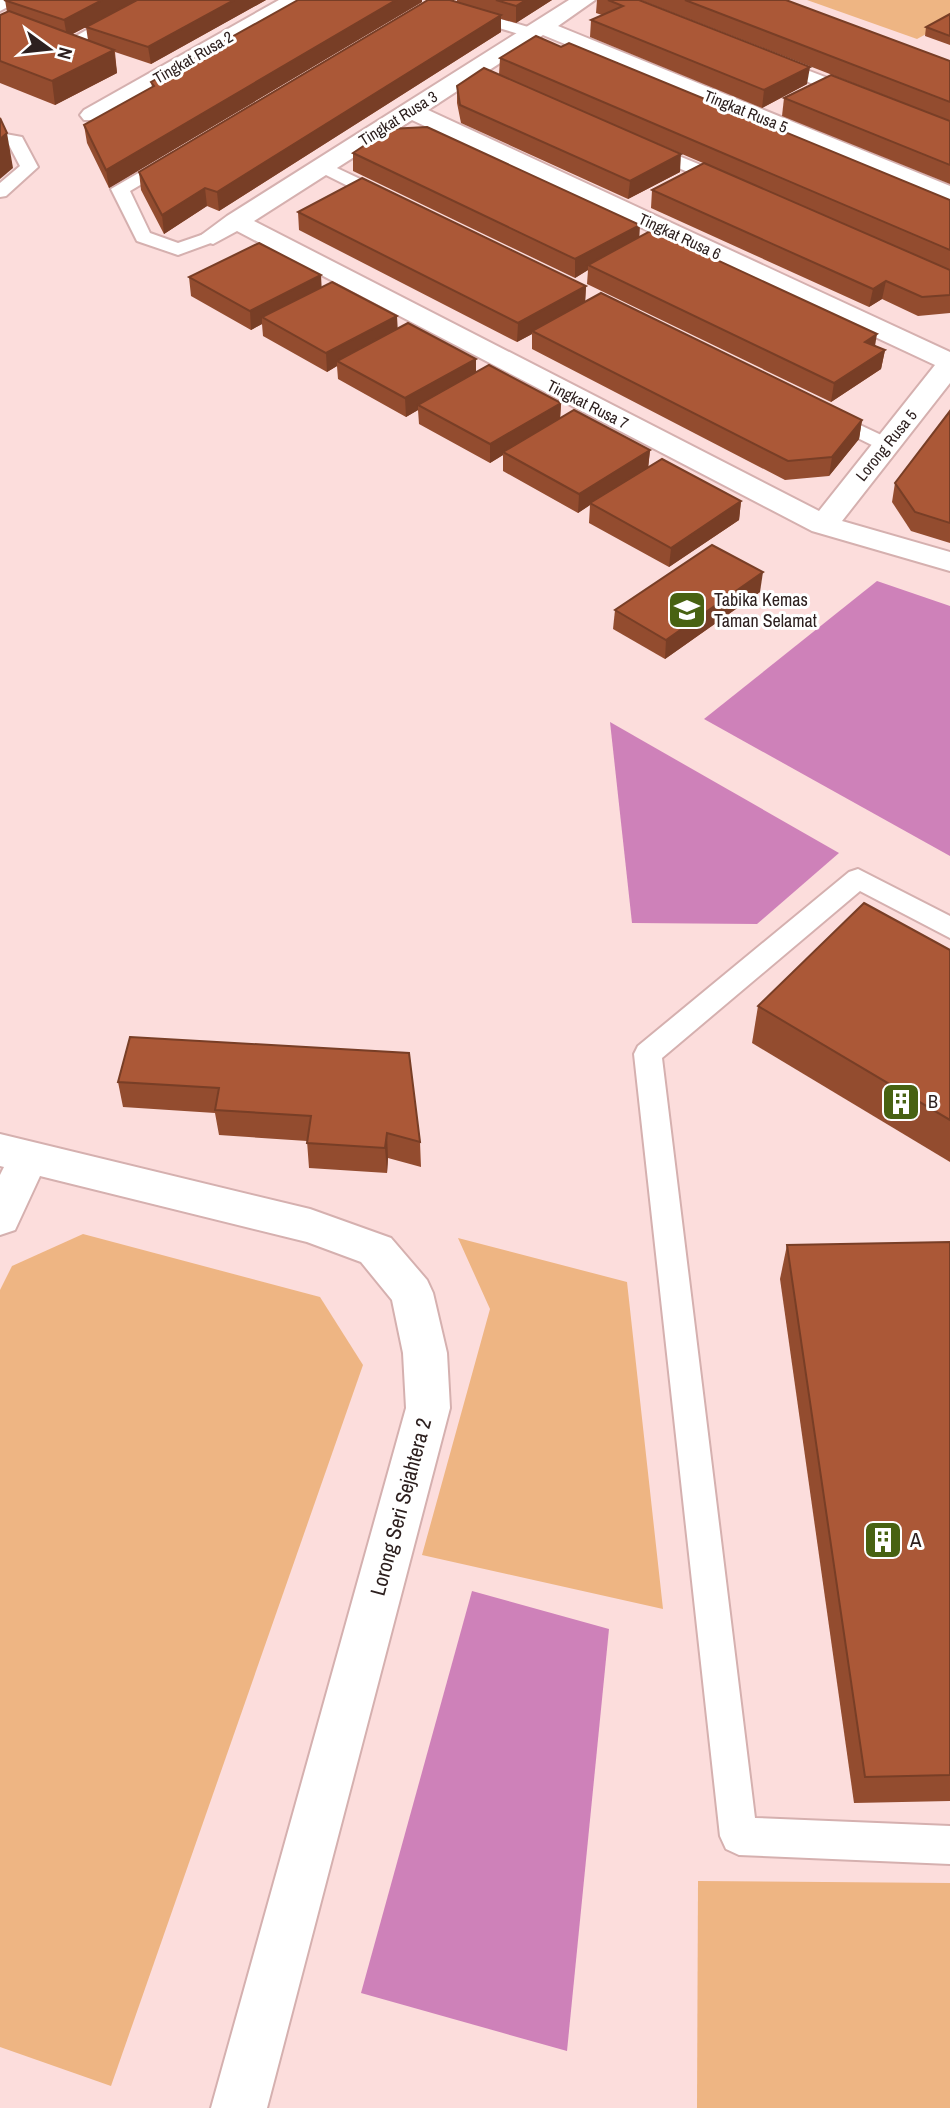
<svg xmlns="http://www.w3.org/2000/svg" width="950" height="2108" viewBox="0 0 950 2108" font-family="'Archivo Narrow',sans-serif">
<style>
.green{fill:#eeb583}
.water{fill:#ce81b9}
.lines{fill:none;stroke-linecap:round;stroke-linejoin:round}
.service-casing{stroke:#d5b0af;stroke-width:4}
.minor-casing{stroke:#d5b0af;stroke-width:4}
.service{fill:#fff;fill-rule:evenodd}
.minor{fill:#fff;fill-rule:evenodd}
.wall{fill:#934c2f;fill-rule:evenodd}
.shaded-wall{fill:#783e26}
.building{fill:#ab5837;stroke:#783e26;stroke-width:2}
.labels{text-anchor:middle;stroke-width:6;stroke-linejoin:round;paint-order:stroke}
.far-street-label{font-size:16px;fill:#2d201f;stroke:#fff}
.poi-label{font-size:18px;fill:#2d201f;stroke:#fff;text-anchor:start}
.near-street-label{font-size:21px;fill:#2d201f;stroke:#fff}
.near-poi-label{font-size:21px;fill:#2d201f;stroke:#fff;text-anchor:start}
</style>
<rect width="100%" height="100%" fill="#fcdddc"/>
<!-- green -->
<g class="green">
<path d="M807,0h143v21l-33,18z"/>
<path d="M83,1234l237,63 43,68 -252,721 -111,-39v-757l12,-24z"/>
<path d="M458,1238l169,44 36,327 -241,-54 68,-246z"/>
<path d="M698,1881l252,2v225h-253z"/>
</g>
<!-- water -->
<g class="water">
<path d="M877,581l73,25v250l-246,-137z"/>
<path d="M610,722l229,131 -82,71 -125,-1z"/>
<path d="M472,1591l137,38 -42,422 -206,-58z"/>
</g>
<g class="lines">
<defs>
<g id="service">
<path d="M140,0h20l-70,39 -6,2 -8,-5z"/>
<path d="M464,8l74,22 2,3 -8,5 -73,-22v-6z"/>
<path d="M773,57l86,33 2,4 -2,4h-12l-80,-33 -2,-3z"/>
<path d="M0,133l22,4 16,30 -32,29 -6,1v-14l20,-17 -11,-21 -9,-2z"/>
<path d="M647,143l88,36 3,4 -9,5 -6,-1 -82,-35 -3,-4z"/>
<path d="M173,153l6,1 3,4 -3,4 -49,29 20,42 28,10 35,-12 9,5 -3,4 -41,15 -41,-14 -26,-52z"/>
<path d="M322,161l72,34 3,4 -3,4h-12l-66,-33 -3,-4 3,-4z"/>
<path d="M826,409l68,32 3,4 -3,4h-14l-61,-30 -3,-4 3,-4z"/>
<path d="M858,869l92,47v22l-90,-47 -198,167 93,760 195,8v38l-211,-9 -13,-6 -6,-13 -86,-782 4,-8 211,-174z"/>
</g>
<g id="minor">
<path d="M0,0h21l-21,11z"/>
<path d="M279,0h26l-205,120h-16l-4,-5 4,-5z"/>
<path d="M569,0h26l-37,26 392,160v16l-407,-167 -115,75 522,242v31l-108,138 108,31v19l-138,-40 -575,-300 -24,13 -9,-3 -4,-5 27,-20zM412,120l523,245 -116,146 -565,-290z"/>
<path d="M0,1134l310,75 81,29 36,42 6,13 14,60 3,55 -183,700h-56l195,-700 -3,-55 -11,-53 -31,-38 -54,-20 -267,-66 -25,54 -15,5v-60l4,-8 -4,-1z"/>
</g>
</defs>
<!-- service casing -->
<use href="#service" class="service-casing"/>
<!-- minor casing -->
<use href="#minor" class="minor-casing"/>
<!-- service -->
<use href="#service" class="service"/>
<!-- minor -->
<use href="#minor" class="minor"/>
</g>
<!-- wall -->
<g class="wall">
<path d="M5,0h261l-115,64 -36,-12 2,21 -62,32 -55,-22v-68l7,-3zM86,27l2,13 -16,-6z"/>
<path d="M298,0h124v2l-313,186 -22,-45 -3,-18 68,-38 -1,-5z"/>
<path d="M457,0h95l-36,23 -15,-4v13l-282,179 -12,-5 -43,28 -23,-44 -2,-18 318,-170z"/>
<path d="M597,0h42l168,84 -45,24 -172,-71 1,-17 11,-5 -6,-2z"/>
<path d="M640,0h146l164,61v60z"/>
<path d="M950,14v31l-25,-9 1,-9z"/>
<path d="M500,58l450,142v113l-32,3 -36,-17 -13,8 -218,-99 1,-18 51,-27 -117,-50 94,59 -52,27 -167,-76 -4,-20v-17l42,-11z"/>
<path d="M784,98l166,23v63l-168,-68z"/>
<path d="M353,153l286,85 246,112 -4,19 -50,33 -244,-118 1,-14 -13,8 -222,-107z"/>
<path d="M298,212l288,74 -1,15 277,119 -3,19 -30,37 -44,4 -253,-131v-15l-15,8 -218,-112z"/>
<path d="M189,277l132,10 155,86 85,30 -1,15 90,32 -2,18 93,33 -2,19 -70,47 -80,-44 1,-18 -12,8 -75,-42v-16l-13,8 -71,-39 -1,-14 -12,7 -68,-38 -1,-13 -10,6 -64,-36 -1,-12 -11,6 -60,-34z"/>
<path d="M950,411v132l-39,-12 -19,-29 3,-19z"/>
<path d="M760,592l-95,67 -52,-30 2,-19z"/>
<path d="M950,950v212l-198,-119 6,-37z"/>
<path d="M130,1037l290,105 1,25 -33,-9 -1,15 -78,-5 -2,-27 -88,-6 -4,-22 -92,-6 -5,-25z"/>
<path d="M950,1242v559l-96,2 -74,-524 7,-34z"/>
</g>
<!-- shaded-wall -->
<g class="shaded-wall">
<path d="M102,0h35l-70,37 -3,-17z"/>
<path d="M234,0h32l-115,64 -3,-17z"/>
<path d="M396,0h26v2l-313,186 -3,-18z"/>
<path d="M526,0h26l-36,23v-17z"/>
<path d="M501,15v17l-282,179 -2,-19z"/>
<path d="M114,50l3,23 -62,32 -3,-24z"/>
<path d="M810,67l-3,17 -45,24 2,-18z"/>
<path d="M7,133l6,35 -13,11v-40z"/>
<path d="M681,154l-1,18 -52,27 2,-18z"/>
<path d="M205,188l2,18 -43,28 -2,-19z"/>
<path d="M640,225l-1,18 -51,22v5l-13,8v-19z"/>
<path d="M321,275l1,19 -60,23v7l-11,6 -1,-19z"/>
<path d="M886,281l-4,18 -13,8 4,-18z"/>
<path d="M586,286l-1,19 -53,26v3l-15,8 1,-19z"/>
<path d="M397,316l1,18 -61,27v5l-10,6 -1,-19z"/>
<path d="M877,334l-3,18 -9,-10z"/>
<path d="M885,350l-4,19 -50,33 3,-19z"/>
<path d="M476,359v18l-58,28v5l-12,7 -1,-19z"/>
<path d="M561,403l-1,18 -57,31v3l-13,8v-19z"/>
<path d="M862,420l-3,19 -30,37 3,-19z"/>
<path d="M650,450l-2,19 -58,34v2l-12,8 1,-19z"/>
<path d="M741,501l-2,19 -70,47 2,-19z"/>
<path d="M763,572l-3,20 -95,67 1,-19z"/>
<path d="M387,1133l1,25 -1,15 -2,-25z"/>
</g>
<!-- building -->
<g class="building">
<path d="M4,0h98l-38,20z"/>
<path d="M137,0h97l-86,47 -62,-20z"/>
<path d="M298,0h98l-290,170 -22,-45 70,-39 -3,-4z"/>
<path d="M428,0h22l51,15 -284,177 -12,-4 -43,27 -23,-43z"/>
<path d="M496,0h30l-10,6z"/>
<path d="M608,0h31l171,67 -46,23 -173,-70 32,-14z"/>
<path d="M685,0h101l164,61v41z"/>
<path d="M9,11l105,39 -62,31 -52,-20v-46z"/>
<path d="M950,14v22l-24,-9z"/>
<path d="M536,36l25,11 8,-4 381,157v50l-450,-192z"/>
<path d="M484,68l197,86 -51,27 -170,-76 -3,-19z"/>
<path d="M831,75l119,46v44l-166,-67z"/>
<path d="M0,118l7,15 -7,6z"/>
<path d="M427,127l213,98 -65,34 -222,-106 36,-24z"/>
<path d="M704,163l246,107v25l-28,2 -36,-16 -13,8 -221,-99z"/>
<path d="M362,178l224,108 -68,37 -220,-111z"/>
<path d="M652,230l225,104 -12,8 20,8 -51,33 -246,-118z"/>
<path d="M259,243l62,32 -71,36 -61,-34z"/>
<path d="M332,282l65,34 -71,37 -64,-36z"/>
<path d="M601,293l261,127 -30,37 -44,4 -256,-130z"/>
<path d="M408,323l68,36 -71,39 -68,-37z"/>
<path d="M489,365l72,38 -71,41 -72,-39z"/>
<path d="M574,410l76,40 -71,44 -76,-42z"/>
<path d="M950,411v112l-35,-11 -20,-29z"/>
<path d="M662,459l79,42 -70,47 -81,-45z"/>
<path d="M712,545l51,27 -97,68 -51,-30z"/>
<path d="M864,903l86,47v170l-192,-114z"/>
<path d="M130,1037l279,16 11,89 -33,-9 -2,15 -78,-5 4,-27 -96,-6 4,-22 -101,-6z"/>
<path d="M950,1242v533l-85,2 -78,-532z"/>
</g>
<!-- icons -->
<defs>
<symbol id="school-square" viewBox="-11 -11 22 22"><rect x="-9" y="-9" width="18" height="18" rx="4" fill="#486212" stroke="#fff"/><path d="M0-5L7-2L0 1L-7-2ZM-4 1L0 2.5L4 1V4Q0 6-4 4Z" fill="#fff"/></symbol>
<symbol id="building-square" viewBox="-11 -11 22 22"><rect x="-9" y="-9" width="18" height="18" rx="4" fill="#486212" stroke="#fff"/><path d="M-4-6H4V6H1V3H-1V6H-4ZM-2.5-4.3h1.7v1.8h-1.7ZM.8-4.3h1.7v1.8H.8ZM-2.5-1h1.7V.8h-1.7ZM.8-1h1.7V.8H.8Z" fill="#fff"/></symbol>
</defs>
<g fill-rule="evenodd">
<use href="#school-square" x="665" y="588" width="44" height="44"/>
<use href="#building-square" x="879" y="1080" width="44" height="44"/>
<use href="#building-square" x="861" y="1518" width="44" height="44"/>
</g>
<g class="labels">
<!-- far-street labels -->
<g class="far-street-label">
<text transform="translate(193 57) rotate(-30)" y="6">Tingkat Rusa 2</text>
<text transform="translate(746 111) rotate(22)" y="6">Tingkat Rusa 5</text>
<text transform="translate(398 118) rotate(-32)" y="6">Tingkat Rusa 3</text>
<text transform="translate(680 236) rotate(25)" y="6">Tingkat Rusa 6</text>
<text transform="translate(588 404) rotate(27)" y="6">Tingkat Rusa 7</text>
<text transform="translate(886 445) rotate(-51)" y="6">Lorong Rusa 5</text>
</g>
<!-- poi labels -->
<g class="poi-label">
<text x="714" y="606">Tabika Kemas<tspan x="714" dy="21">Taman Selamat</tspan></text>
<text x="928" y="1108">B</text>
</g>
<!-- near-street labels -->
<g class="near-street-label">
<text transform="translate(401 1507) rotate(-75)" y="7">Lorong Seri Sejahtera 2</text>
</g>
<!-- near-poi labels -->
<g class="near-poi-label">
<text x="910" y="1547">A</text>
</g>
</g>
<!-- north arrow -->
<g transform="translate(49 49) rotate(105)" stroke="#ffffff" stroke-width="5" paint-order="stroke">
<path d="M0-5L12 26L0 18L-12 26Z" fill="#2d201f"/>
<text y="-10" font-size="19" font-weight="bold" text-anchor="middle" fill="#2d201f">N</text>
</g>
</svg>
